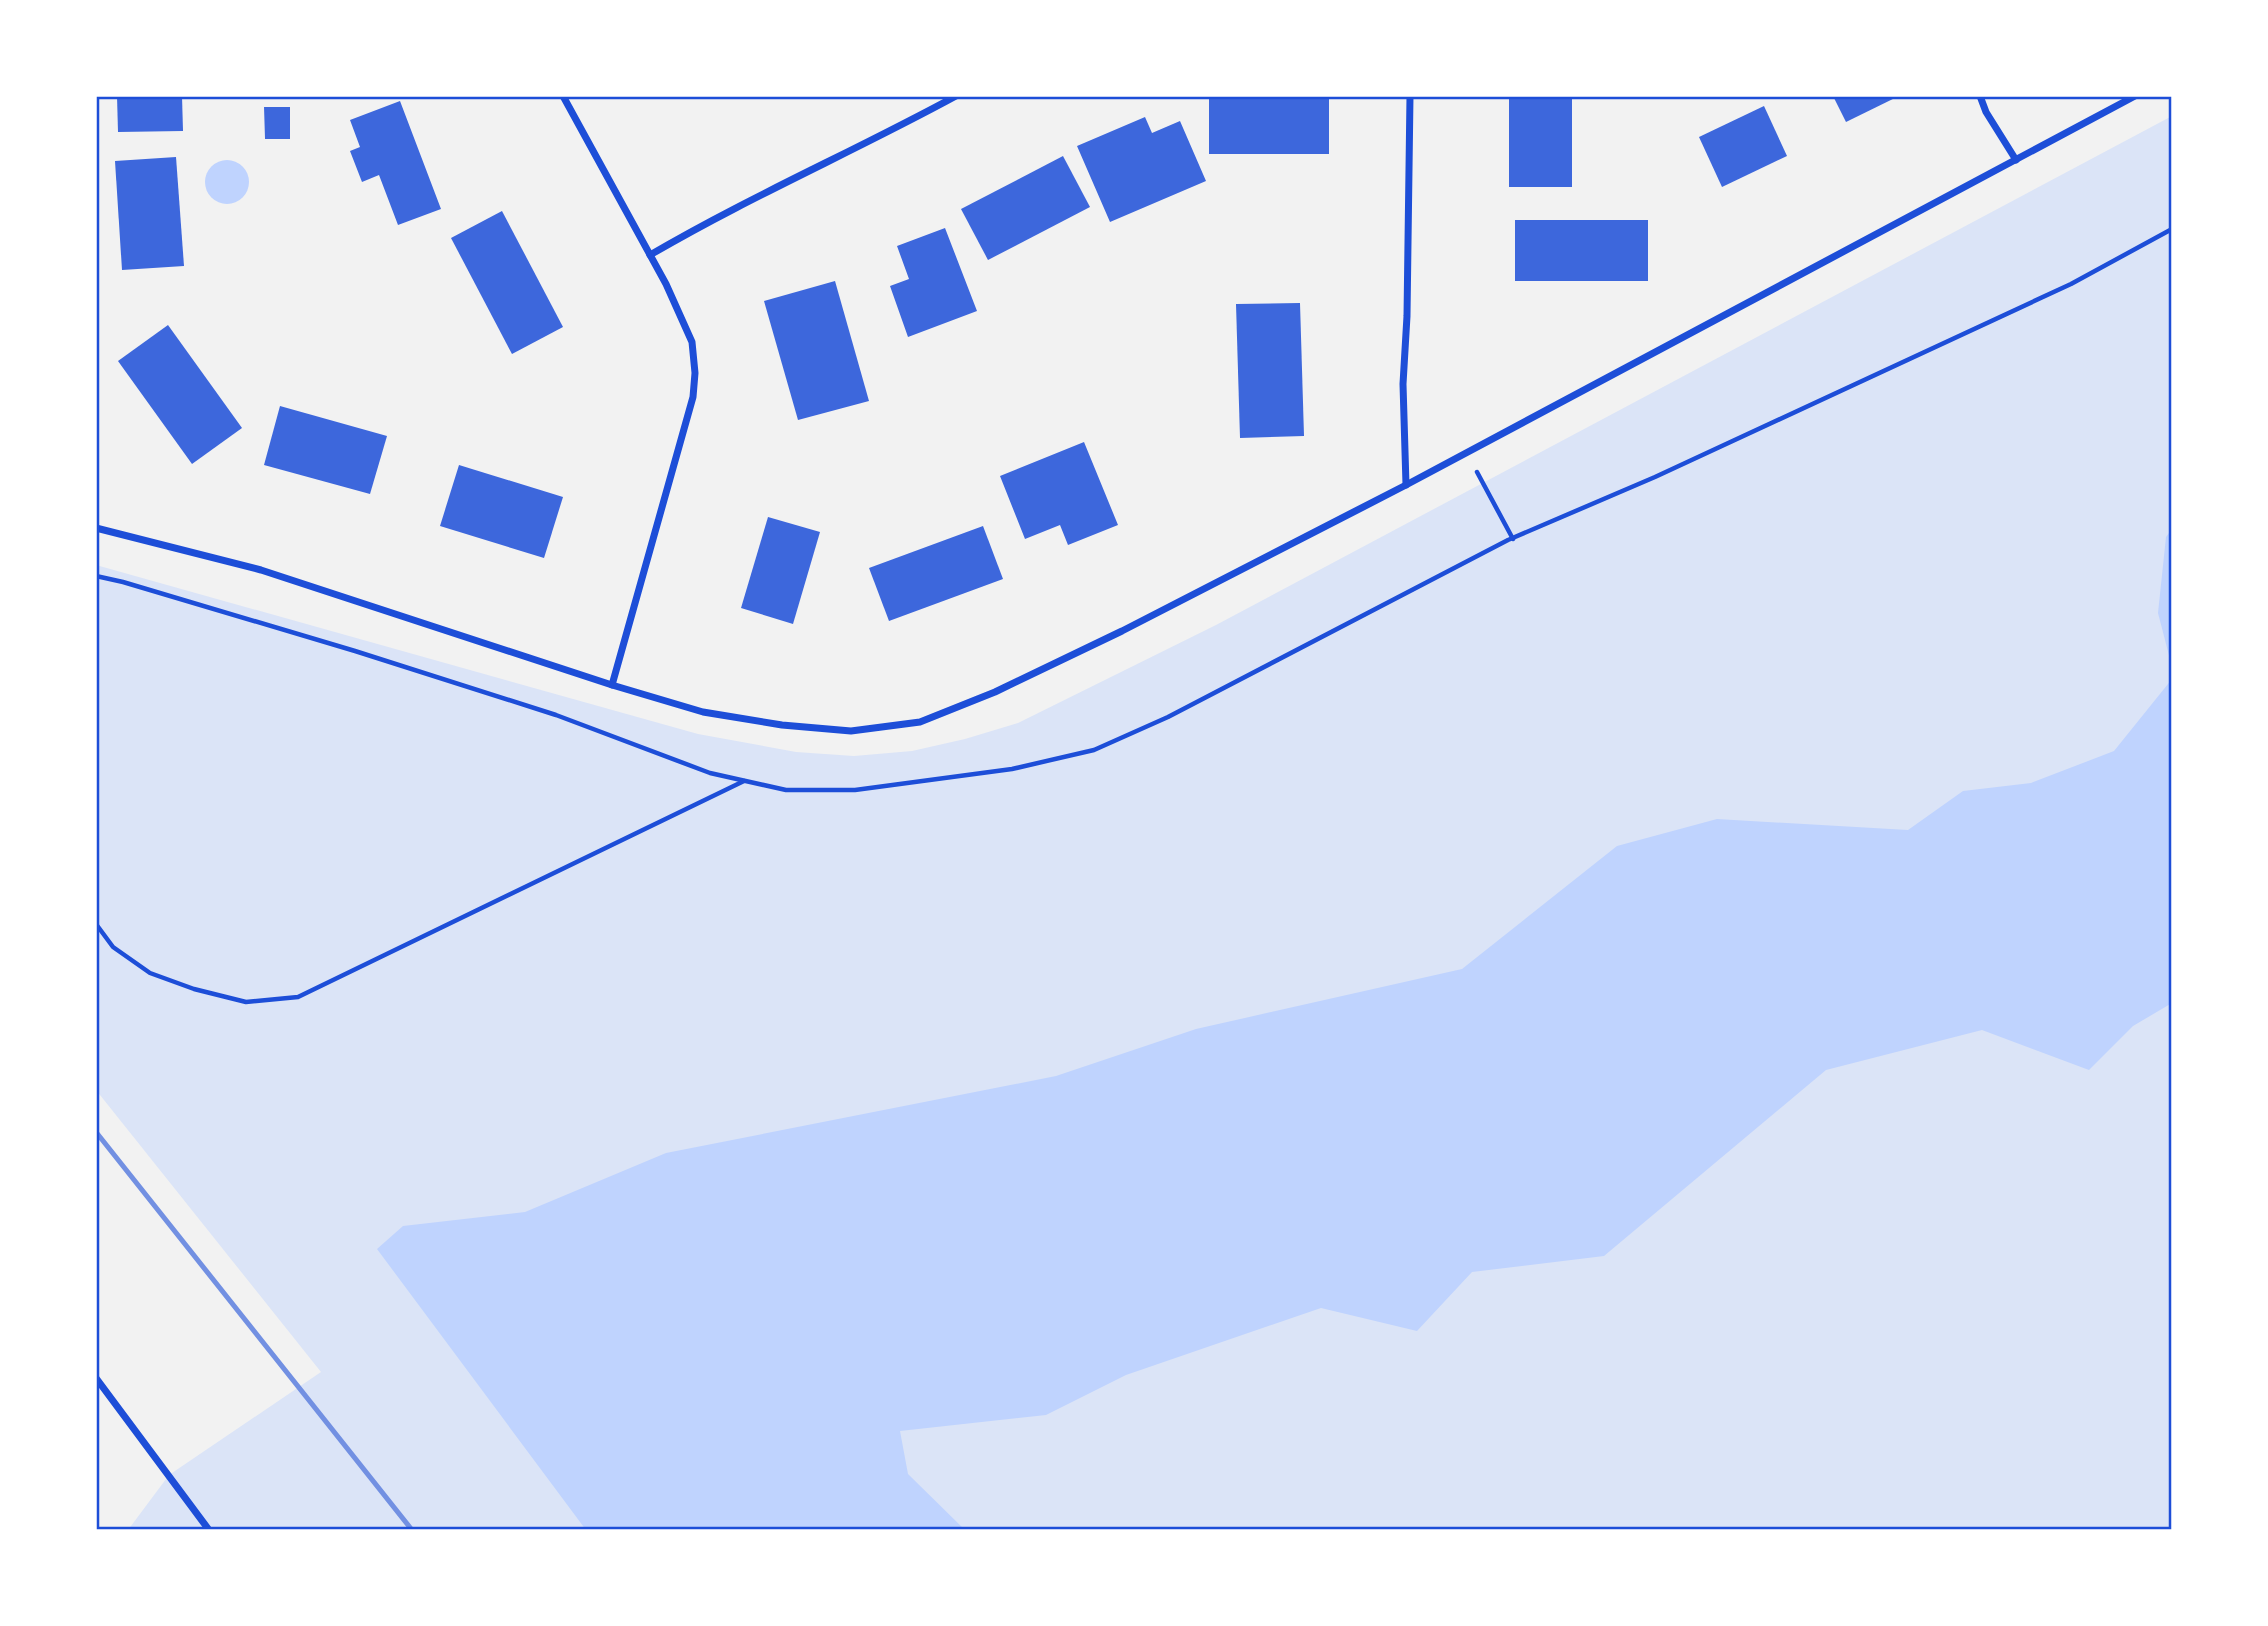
<svg xmlns="http://www.w3.org/2000/svg" width="2268" height="1626" viewBox="0 0 2268 1626" font-family="Bitter,serif">
<style>
.green{fill:#dbe4f7}
.water{fill:#bfd3fe}
.building{fill:#3d67dc}
.lines{fill:none;stroke-linecap:round;stroke-linejoin:round}
.path{stroke:#1d4ed8;stroke-width:4.5}
.minor{stroke:#1d4ed8;stroke-width:7}
.rail{stroke:#7290e2;stroke-width:5}
.neatline{fill:none;stroke:#1d4ed8;stroke-width:2.5}
</style>
<rect width="100%" height="100%" fill="#f2f2f2"/>
<!-- green -->
<path class="green" d="M2172,116v1414h-2044l41,-55 152,-103 -225,-282v-525l602,169 98,18 58,4 58,-5 53,-12 53,-16 198,-98z"/>
<!-- water -->
<g class="water">
<circle cx="227" cy="182" r="22"/>
<path d="M2172,529v138l-14,-54 8,-76z"/>
<path d="M2172,679v324l-39,23 -44,44 -107,-40 -156,40 -222,186 -132,16 -55,59 -96,-23 -195,67 -80,40 -146,16 8,43 57,56h-379l-209,-281 26,-23 122,-14 141,-59 390,-77 140,-47 266,-60 155,-123 100,-27 191,11 55,-39 68,-8 83,-32z"/>
</g>
<!-- building -->
<g class="building">
<path d="M117,96h65l1,35 -65,1z"/>
<rect x="1209" y="96" width="120" height="58"/>
<rect x="1509" y="96" width="63" height="91"/>
<path d="M1833,96h66l-53,26z"/>
<path d="M400,101l41,108 -43,16 -19,-50 -17,7 -12,-31 10,-4 -10,-27z"/>
<path d="M1764,106l23,50 -65,31 -23,-50z"/>
<path d="M264,107h26v32h-25z"/>
<path d="M1145,117l7,16 28,-12 26,60 -96,41 -33,-76z"/>
<path d="M1063,156l27,51 -102,53 -27,-51z"/>
<path d="M176,157l8,109 -62,4 -7,-109z"/>
<path d="M502,211l61,116 -51,27 -61,-116z"/>
<rect x="1515" y="220" width="133" height="61"/>
<path d="M945,228l32,83 -69,26 -18,-51 19,-7 -12,-33z"/>
<path d="M835,281l34,120 -71,19 -34,-119z"/>
<path d="M1300,303l4,133 -64,2 -4,-134z"/>
<path d="M168,325l74,103 -50,36 -74,-103z"/>
<path d="M280,406l107,30 -17,58 -106,-29z"/>
<path d="M1084,442l34,83 -50,20 -8,-20 -35,14 -25,-63z"/>
<path d="M459,465l104,32 -19,61 -104,-32z"/>
<path d="M768,517l52,15 -27,92 -52,-16z"/>
<path d="M983,526l20,53 -114,42 -20,-53z"/>
</g>
<g class="lines">
<!-- path -->
<g class="path">
<path d="M1477,472l36,67"/>
<path d="M96,576l27,6 232,69 201,64 154,58 76,17h69l157,-21 82,-19 74,-33 340,-177 147,-63 416,-193 101,-55"/>
<path d="M96,924l17,23 37,26 44,16 52,13 52,-5 446,-216"/>
</g>
<!-- minor -->
<g class="minor">
<path d="M563,96l103,188 26,58 3,31 -2,24 -81,288"/>
<path d="M1980,96l6,16 30,48"/>
<path d="M650,255c99,-58 205,-104 306,-159"/>
<path d="M1406,485l-3,-101 4,-68 3,-220"/>
<path d="M96,528l165,42 351,115 91,27 79,13 69,6 69,-9 75,-30 127,-61 284,-146 729,-389"/>
<path d="M96,1378l113,152"/>
</g>
<!-- rail -->
<path class="rail" d="M96,1132l316,398"/>
</g>
<!-- border -->
<rect width="2268" height="1626" fill="none" stroke="#ffffff" stroke-width="196"/>
<rect x="98" y="98" width="2072" height="1430" class="neatline"/>
</svg>
